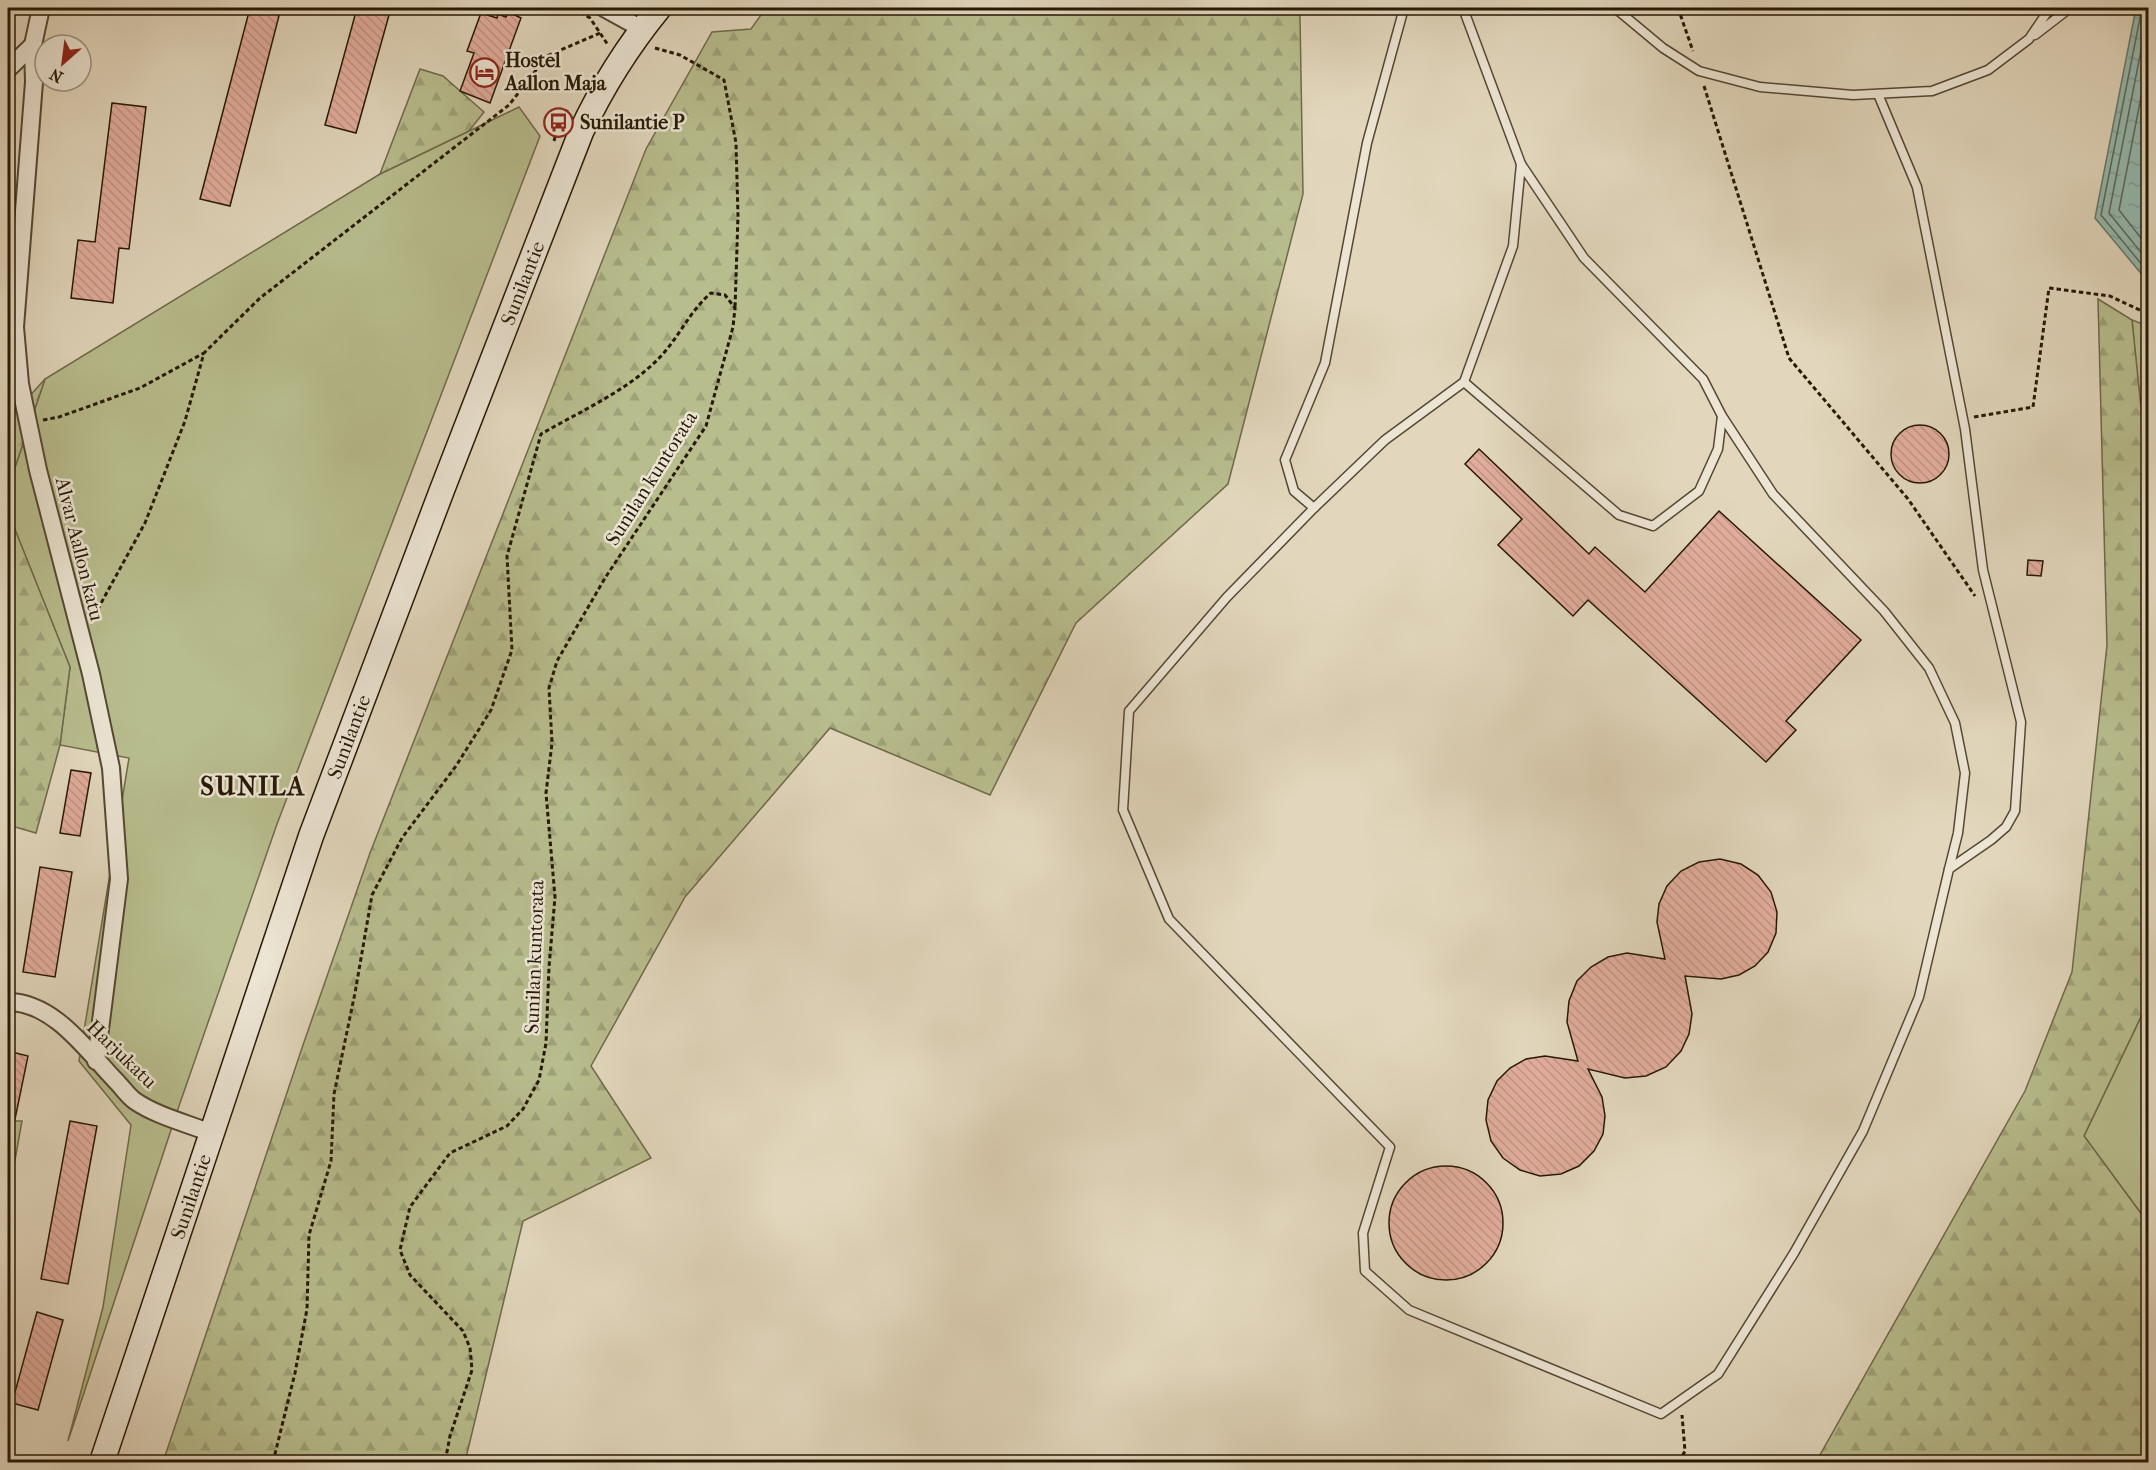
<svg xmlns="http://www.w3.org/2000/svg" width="2156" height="1470" viewBox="0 0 2156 1470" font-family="'IM FELL French Canon',serif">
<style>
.green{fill:#b8bd8e;stroke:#6f6a4a;stroke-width:1.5}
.forest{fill:url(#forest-firs);stroke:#6f6a4a;stroke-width:1.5}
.water{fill:url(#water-ripples);stroke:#69796c;stroke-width:1.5}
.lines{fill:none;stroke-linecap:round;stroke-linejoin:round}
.shore{stroke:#5e695a;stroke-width:1.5}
.building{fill:url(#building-back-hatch);stroke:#261805;stroke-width:1.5}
.lane-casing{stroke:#554833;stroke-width:11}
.street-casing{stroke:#554833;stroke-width:20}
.secondary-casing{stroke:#261805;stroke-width:27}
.path{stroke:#261805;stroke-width:3;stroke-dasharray:4.5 3;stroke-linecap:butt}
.lane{stroke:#ece5d4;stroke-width:8}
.street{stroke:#ece5d4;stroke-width:16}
.secondary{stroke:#ece5d4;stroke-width:24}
.labels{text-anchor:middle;stroke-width:5;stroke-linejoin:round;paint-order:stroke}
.poi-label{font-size:20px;font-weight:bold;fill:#261805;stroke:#ece5d4;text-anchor:start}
.street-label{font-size:20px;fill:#261805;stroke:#ece5d4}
.district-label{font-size:26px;font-weight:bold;letter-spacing:1.5px;fill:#261805;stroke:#ece5d4}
</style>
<defs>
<pattern id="forest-firs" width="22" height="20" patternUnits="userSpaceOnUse" patternTransform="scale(1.5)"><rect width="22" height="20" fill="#b8bd8e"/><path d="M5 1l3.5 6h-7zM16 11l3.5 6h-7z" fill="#9ea279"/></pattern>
<pattern id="water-ripples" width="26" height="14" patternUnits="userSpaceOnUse" patternTransform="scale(1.5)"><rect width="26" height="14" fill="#95bab0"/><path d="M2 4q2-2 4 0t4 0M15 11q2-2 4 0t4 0" fill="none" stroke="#809f96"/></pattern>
<pattern id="building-back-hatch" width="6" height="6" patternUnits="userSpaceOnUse" patternTransform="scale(1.5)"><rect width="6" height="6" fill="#e2ad9d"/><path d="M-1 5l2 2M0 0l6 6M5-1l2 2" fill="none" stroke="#c29486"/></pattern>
</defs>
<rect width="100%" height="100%" fill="#e2d7bd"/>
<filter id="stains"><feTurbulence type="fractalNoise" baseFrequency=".00333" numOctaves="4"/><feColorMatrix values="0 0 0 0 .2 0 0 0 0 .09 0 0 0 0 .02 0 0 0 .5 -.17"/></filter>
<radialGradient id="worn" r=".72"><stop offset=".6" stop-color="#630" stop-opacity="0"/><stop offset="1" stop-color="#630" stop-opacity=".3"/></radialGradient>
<!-- green -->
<g class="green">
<path d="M519,107l21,29 -263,688 -98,282 -111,335 35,-134 28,-182 -52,-64 50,-303 -69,-13 10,-78 -62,-155v-24l37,-109 335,-205z"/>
<path d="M2132,320l16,6v158z"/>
<path d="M2148,1002v221l-64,-87z"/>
</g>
<!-- forest -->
<g class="forest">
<path d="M766,8h531l3,9 3,177 -75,290 -152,139 -86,172 -160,-67 -145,169 -94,169 60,92 -128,63 -58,241h-302l140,-417 67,-192 276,-704 66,-117 39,-3z"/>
<path d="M420,69l23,7 41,36 -15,19 -89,43z"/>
<path d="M2098,299l34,21 16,156v526l-64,134 64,87v239h-332l209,-371 47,-119 35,-327z"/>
<path d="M45,379l-37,109v-68z"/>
<path d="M8,512l62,155 -10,78 -24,88 -28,-8z"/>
<path d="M8,1121h14l-14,78z"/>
</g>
<!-- water -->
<path class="water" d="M2136,8h12v270l-4,-1 -49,-59z"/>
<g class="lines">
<!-- shore -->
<g class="shore">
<path d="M2142,8l-41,207 47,57"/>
<path d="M2148,15l-39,198 39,48"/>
<path d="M2148,61l-29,149 29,37"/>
</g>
</g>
<!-- building -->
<g class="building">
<path d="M250,8h31l-51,198 -30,-7z"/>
<path d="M357,8h34l-35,125 -31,-8z"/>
<path d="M508,12l13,6 -31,85 -30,-12 14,-38 -7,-2 14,-38 16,5 1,-4 8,3z"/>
<path d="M112,103l34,4 -17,142 -10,-1 -6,55 -42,-5 7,-58 17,2z"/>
<circle cx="1920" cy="454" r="29"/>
<path d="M1479,449l110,105 6,-7 50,45 74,-81 142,129 -75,81 10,9 -30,32 -178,-162 -15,16 -75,-71 24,-26 -57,-55z"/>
<path d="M2028,560l15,1 -2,15 -14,-1z"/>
<path d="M71,770l20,3 -11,63 -20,-3z"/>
<path d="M1720,859l21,5 17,11 13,17 6,20 -1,21 -8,19 -13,14 -16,9 -18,4 -36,-3 7,38 -3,20 -8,17 -15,16 -20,9 -21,2 -37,-9 14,28 3,19 -2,18 -9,17 -15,15 -18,8 -21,2 -20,-6 -17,-12 -12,-17 -5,-21 2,-20 9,-19 13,-13 16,-9 19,-3 33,5 -11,-39 2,-21 8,-20 14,-14 17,-10 19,-4 38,6 -8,-37 2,-18 8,-18 14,-15 18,-9z"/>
<path d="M40,867l32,5 -17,105 -32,-5z"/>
<path d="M8,1051l20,5 -14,68 -6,-1z"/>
<path d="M70,1121l27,5 -29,158 -27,-5z"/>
<circle cx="1446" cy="1223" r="57"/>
<path d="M37,1312l26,8 -25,90 -26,-7z"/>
</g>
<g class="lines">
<defs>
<g id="lane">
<path d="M1463,8l58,156 -8,82 -49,136 -79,58 -71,68 -87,89 -98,114 -6,99 46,109 221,228 -27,86 2,38 44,39 252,104 57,-40 76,-121 69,-122 56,-134 30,-128 42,-29 15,-13 9,-16 6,-89 -38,-152 -18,-141 -48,-242 -39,-93"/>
<path d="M1615,8l48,40 36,23 61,16 93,8 79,-4 56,-21 41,-31 21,-31"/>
<path d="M2035,35l35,-27"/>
<path d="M1464,382l155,133 34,11 46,-35 19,-42 4,-33 -19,-37 -119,-121 -63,-94"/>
<path d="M1722,416l51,78 111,117 45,57 26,55 10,50 -7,60 -9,36"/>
<path d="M1314,508l-20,-17 -9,-31 40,-97 42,-220 37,-135"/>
</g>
<g id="street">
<path d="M41,8l-8,37 1,37 -19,245 5,57 18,86 53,204 20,94 8,111 -23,182"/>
<path d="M604,8l38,21"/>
<path d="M8,69l25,-24"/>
<path d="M8,1002c46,0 79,49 108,79 6,6 12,15 19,20 22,15 51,22 76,32"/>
</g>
<g id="secondary">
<path id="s1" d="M102,1462l209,-626 131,-346 139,-358c21,-45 47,-86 78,-124"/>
</g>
</defs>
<!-- lane casing -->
<use href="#lane" class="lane-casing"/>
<!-- street casing -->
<use href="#street" class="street-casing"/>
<!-- secondary casing -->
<use href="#secondary" class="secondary-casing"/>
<!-- path -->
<g class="path">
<path d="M574,8l16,10 18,27"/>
<path d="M1678,8l15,43"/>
<path d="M655,48l25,7 44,25 12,63 2,73 -3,92"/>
<path d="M1704,86l85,272 119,141 67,97"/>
<path d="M554,141l5,-19 9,-13"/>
<path d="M1974,417l59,-10 16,-119 61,8 38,18"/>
<path d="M43,420l16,-3 81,-29 64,-35"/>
<path d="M94,616l51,-93 40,-102 19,-68 56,-55 249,-193 38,-49 53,-23"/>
<path d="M273,1462l22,-89 12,-64 2,-74 22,-74 3,-67 21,-101 17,-98 30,-57 54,-72 35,-56 21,-60 -5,-94 34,-122c40,-23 90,-45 121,-79 18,-20 28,-44 49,-62l14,2 10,13 -2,19 -27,99 -101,152 -48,83 -8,27 3,55 -6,50 9,104 -6,70 -3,76 -7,37 -16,29 -16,17 -57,27 -40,54 -10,43 10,25 53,56 7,17 2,22 -22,66 -5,26"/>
<path d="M1679,1462l6,-11 -3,-36"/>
</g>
<!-- lane -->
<use href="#lane" class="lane"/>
<!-- street -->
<use href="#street" class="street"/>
<!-- secondary -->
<use href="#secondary" class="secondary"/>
</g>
<!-- icons -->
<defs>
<symbol id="hotel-ring" viewBox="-11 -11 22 22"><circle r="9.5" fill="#ece5d4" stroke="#8f2418" stroke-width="1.5"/><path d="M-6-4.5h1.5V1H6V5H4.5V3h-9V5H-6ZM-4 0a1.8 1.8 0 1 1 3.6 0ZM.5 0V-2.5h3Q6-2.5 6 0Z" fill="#8f2418"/></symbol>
<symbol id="bus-ring" viewBox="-11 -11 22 22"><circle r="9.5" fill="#ece5d4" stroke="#8f2418" stroke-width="1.5"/><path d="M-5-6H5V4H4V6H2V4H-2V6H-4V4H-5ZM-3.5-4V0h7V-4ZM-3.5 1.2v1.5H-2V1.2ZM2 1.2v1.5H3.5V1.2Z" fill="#8f2418"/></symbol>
</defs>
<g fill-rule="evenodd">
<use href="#hotel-ring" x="468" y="56" width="33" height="33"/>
<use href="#bus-ring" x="542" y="106" width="33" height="33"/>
</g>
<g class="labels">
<!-- poi labels -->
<g class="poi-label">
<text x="505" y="67">Hostel<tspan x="505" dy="23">Aallon Maja</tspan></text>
<text x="580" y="129">Sunilantie P</text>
</g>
<!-- street labels -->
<g class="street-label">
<text dy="7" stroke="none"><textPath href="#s1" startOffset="1252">Sunilantie</textPath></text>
<text transform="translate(651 478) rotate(-58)" y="7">Sunilan kuntorata</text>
<text transform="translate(80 549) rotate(76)" y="7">Alvar Aallon katu</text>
<text dy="7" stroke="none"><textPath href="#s1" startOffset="766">Sunilantie</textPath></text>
<text transform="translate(534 957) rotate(-88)" y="7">Sunilan kuntorata</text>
<text transform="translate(122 1054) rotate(44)" y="7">Harjukatu</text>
<text dy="7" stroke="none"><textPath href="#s1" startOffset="280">Sunilantie</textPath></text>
</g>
<!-- district labels -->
<g class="district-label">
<text x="253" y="795">SUNILA</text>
</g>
</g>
<!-- margin -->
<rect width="2156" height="1470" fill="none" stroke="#e2d7bd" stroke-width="30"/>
<rect x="9" y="9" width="2138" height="1452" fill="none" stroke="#261805" stroke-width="3"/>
<rect x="15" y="15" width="2126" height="1440" fill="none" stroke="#261805" stroke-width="1.5"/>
<!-- north arrow -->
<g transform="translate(63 63) rotate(208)"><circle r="28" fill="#ece5d4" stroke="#9d9381" stroke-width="1.5"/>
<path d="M0-4.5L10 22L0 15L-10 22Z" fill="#8f2418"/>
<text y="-9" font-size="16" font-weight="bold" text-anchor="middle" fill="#261805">N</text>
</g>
<rect width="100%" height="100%" filter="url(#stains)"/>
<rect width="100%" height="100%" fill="url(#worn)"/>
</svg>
